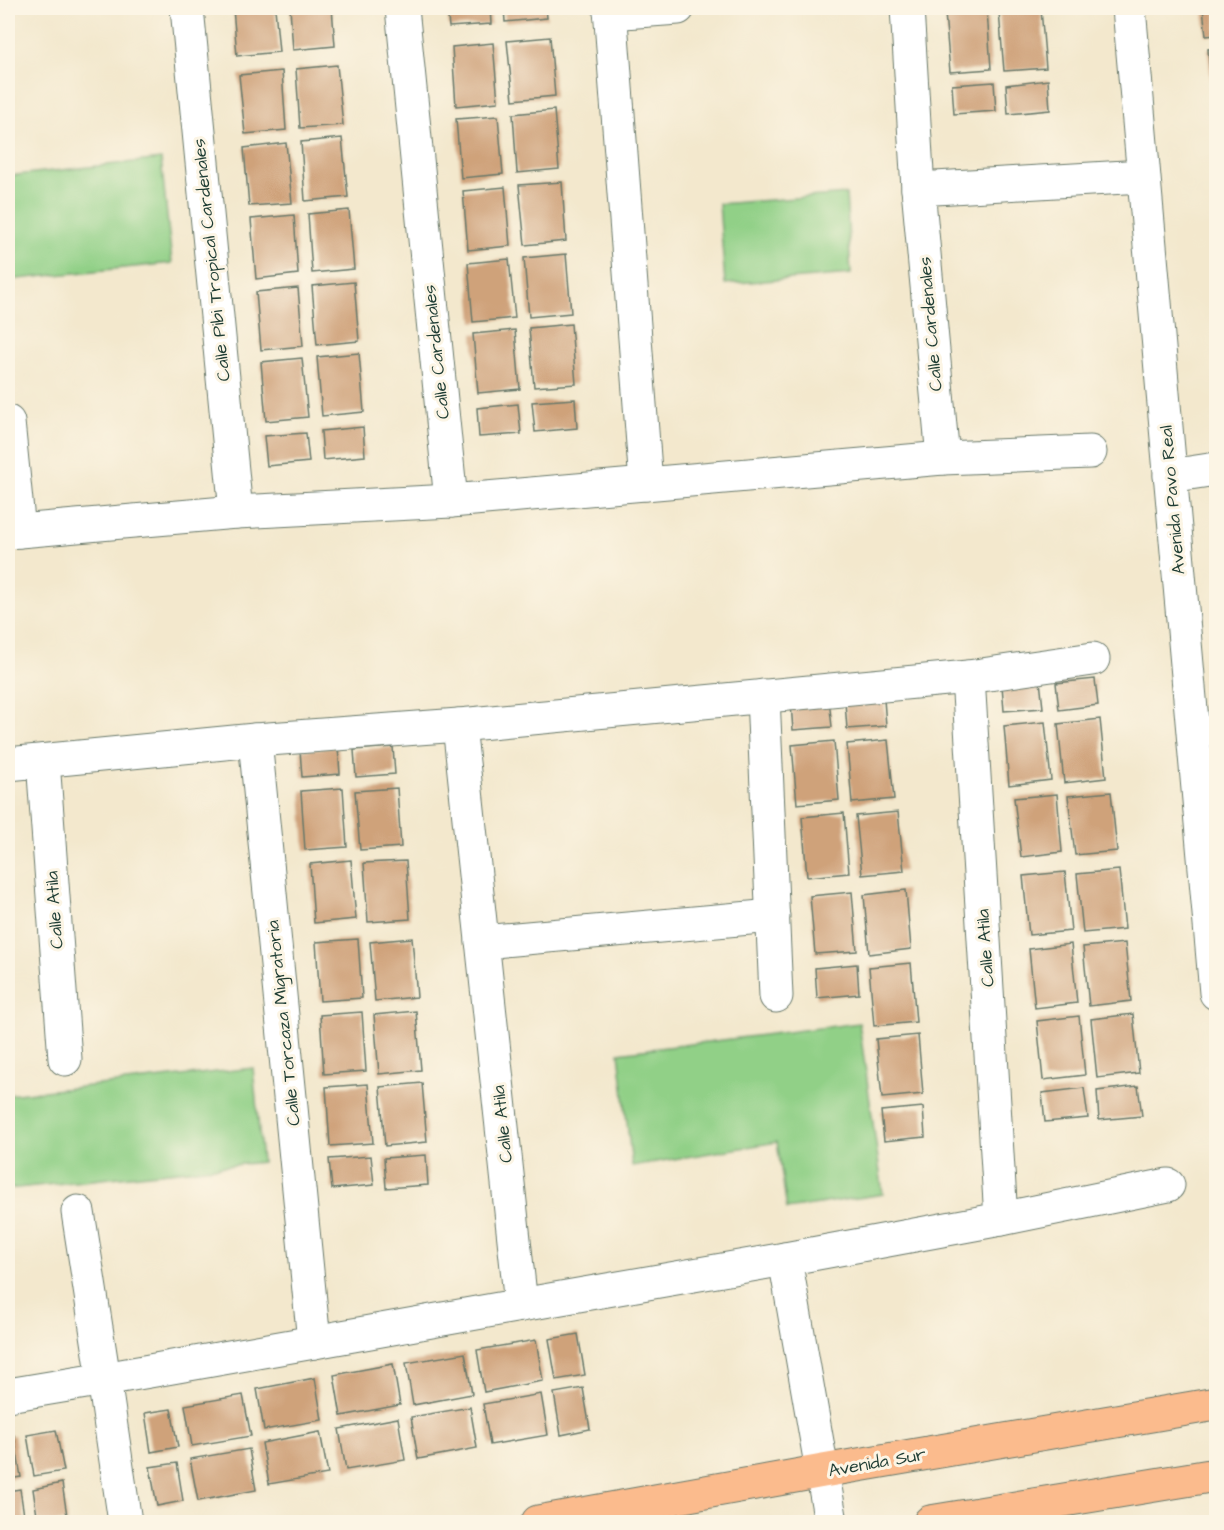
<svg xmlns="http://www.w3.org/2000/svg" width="1224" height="1530" viewBox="0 0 1224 1530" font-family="'Architects Daughter',sans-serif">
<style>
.green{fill:#91d087;stroke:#58865e;stroke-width:1.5}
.building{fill:#cfa27a}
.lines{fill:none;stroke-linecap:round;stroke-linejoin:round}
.minor-casing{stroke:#69796a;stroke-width:35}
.major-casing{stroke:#69796a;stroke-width:35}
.minor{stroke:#fff;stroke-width:33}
.major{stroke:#fbbb8d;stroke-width:33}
.labels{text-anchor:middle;stroke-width:6;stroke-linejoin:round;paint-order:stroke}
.street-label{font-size:18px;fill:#1f3d34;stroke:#fcf5e5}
</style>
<rect width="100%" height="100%" fill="#fcf5e5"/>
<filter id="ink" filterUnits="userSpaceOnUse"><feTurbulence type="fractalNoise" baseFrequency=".0167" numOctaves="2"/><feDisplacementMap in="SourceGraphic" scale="12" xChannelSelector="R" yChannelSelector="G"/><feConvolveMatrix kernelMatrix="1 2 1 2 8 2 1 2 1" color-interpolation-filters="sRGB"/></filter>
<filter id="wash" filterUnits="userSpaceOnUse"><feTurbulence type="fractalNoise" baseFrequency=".008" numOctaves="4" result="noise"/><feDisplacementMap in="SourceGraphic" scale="24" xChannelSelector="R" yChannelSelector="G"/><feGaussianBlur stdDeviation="1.35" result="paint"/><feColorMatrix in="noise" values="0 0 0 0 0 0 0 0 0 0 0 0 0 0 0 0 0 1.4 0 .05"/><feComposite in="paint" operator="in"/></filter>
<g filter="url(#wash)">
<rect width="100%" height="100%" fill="#f3e8cd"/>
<!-- green -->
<g class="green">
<path d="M161,159l11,104 -164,17v-104z"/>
<path d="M846,194l5,80 -126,10 -6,-80z"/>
<path d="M859,1023l24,171 -96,15 -10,-67 -145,24 -13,-113z"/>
<path d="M253,1068l9,94 -254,27v-94z"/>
</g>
<g id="blocks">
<!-- building -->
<g class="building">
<path d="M233,8h42l4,44 -42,4z"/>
<path d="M290,8h42l3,38 -42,4z"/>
<path d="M447,8h43l1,16 -42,3z"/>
<path d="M504,8h42l1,10 -42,4z"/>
<path d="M1203,8h13v27l-10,1z"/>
<path d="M1041,9l5,59 -42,3 -5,-59z"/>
<path d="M987,10l4,59 -41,3 -5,-59z"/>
<path d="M550,37l5,59 -42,4 -6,-59z"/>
<path d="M493,43l5,59 -42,4 -4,-59z"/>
<path d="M1216,48v59h-3l-5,-58z"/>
<path d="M337,65l6,60 -43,3 -4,-59z"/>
<path d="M282,71l4,59 -41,4 -6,-59z"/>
<path d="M1048,80l2,30 -42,4 -2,-29z"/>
<path d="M994,82l2,29 -42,3 -2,-29z"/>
<path d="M554,110l5,59 -42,4 -4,-59z"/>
<path d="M498,116l5,58 -42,4 -5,-59z"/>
<path d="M1212,120h4v32h-1z"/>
<path d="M342,138l6,59 -43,4 -4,-59z"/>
<path d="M286,143l6,60 -43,3 -5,-58z"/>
<path d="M562,182l4,59 -41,4 -6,-60z"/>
<path d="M505,187l5,59 -42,4 -5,-59z"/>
<path d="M349,210l5,59 -42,4 -4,-59z"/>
<path d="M294,215l4,59 -42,5 -5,-60z"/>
<path d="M566,254l5,59 -42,4 -5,-59z"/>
<path d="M509,259l6,59 -42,4 -5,-59z"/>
<path d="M354,282l5,59 -42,4 -5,-59z"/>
<path d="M298,288l5,58 -42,4 -5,-58z"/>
<path d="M571,324l5,60 -42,3 -5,-59z"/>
<path d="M515,330l5,59 -42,4 -5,-59z"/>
<path d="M359,353l5,59 -42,4 -5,-59z"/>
<path d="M302,358l6,59 -42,4 -5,-59z"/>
<path d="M575,399l2,29 -42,4 -3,-30z"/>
<path d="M518,404l3,30 -42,3 -2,-29z"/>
<path d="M363,427l2,29 -42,4 -2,-29z"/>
<path d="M306,433l3,29 -42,4 -3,-30z"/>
<path d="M1095,679l3,26 -39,5 -3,-27z"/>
<path d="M1040,681l3,27 -39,3 -2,-26z"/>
<path d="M884,699l2,27 -39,3 -2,-27z"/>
<path d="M829,700l3,27 -39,3 -2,-26z"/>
<path d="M1100,719l6,59 -42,5 -6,-59z"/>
<path d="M1045,722l6,58 -42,5 -5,-59z"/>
<path d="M888,740l6,59 -42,4 -5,-59z"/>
<path d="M834,741l5,59 -42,4 -5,-59z"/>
<path d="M338,747l2,27 -38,3 -2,-27z"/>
<path d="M393,747l2,27 -39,3 -2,-27z"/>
<path d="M343,788l4,59 -42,3 -4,-59z"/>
<path d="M397,788l4,59 -41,3 -5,-59z"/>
<path d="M1111,792l6,59 -42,4 -7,-59z"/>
<path d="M1057,794l5,58 -41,5 -7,-59z"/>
<path d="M898,812l6,59 -42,4 -6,-59z"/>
<path d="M844,813l5,60 -42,4 -5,-60z"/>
<path d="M351,860l5,59 -42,4 -4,-59z"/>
<path d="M406,861l4,58 -42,3 -4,-59z"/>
<path d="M1119,870l6,59 -42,4 -6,-59z"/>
<path d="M1065,872l6,59 -42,4 -6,-59z"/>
<path d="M906,890l5,59 -42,5 -5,-59z"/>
<path d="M852,892l5,59 -42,3 -5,-58z"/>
<path d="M412,938l5,59 -42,4 -5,-59z"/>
<path d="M358,939l4,59 -42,3 -4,-59z"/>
<path d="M1125,943l6,58 -42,5 -6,-59z"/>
<path d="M1071,944l6,59 -42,5 -6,-59z"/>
<path d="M911,963l5,59 -42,4 -5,-59z"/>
<path d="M857,964l2,30 -42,4 -2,-30z"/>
<path d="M416,1011l5,59 -42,4 -5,-59z"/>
<path d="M362,1012l4,59 -42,3 -4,-59z"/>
<path d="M1133,1014l6,59 -42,5 -6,-59z"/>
<path d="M1079,1016l6,59 -42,5 -6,-59z"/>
<path d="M918,1035l5,59 -41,4 -6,-59z"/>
<path d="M422,1083l5,59 -42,4 -5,-59z"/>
<path d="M368,1084l5,59 -43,3 -4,-59z"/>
<path d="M1138,1086l4,30 -43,4 -2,-29z"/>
<path d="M1084,1088l4,30 -43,4 -3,-29z"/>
<path d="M923,1107l2,30 -41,4 -3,-30z"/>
<path d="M426,1155l2,30 -42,3 -2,-30z"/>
<path d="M371,1156l3,29 -42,4 -3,-30z"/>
<path d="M578,1334l7,41 -29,5 -7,-41z"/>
<path d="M536,1340l7,41 -59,11 -7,-42z"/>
<path d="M465,1353l7,41 -59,11 -7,-42z"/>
<path d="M393,1364l7,41 -59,11 -7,-41z"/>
<path d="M315,1378l7,42 -58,10 -7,-41z"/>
<path d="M583,1388l7,41 -29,6 -7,-42z"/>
<path d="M541,1394l7,41 -58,10 -7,-41z"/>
<path d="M243,1395l8,41 -59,10 -7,-41z"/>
<path d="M470,1407l7,41 -59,11 -7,-42z"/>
<path d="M171,1409l7,38 -27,5 -6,-39z"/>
<path d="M398,1418l7,42 -59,10 -7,-41z"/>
<path d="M56,1430l8,41 -30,5 -7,-41z"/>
<path d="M320,1432l8,42 -59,10 -7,-41z"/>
<path d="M14,1435l7,42 -13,2v-43z"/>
<path d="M249,1449l7,41 -58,11 -8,-42z"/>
<path d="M177,1463l6,38 -26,5 -7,-39z"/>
<path d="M62,1483l6,39h-30l-5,-33z"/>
<path d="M20,1489l5,33h-17v-31z"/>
</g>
</g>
</g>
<g filter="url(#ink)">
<use href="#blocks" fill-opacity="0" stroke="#69796a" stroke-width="1.5"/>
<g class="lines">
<defs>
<g id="minor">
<path d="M187,8l49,504"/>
<path d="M402,8l49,493"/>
<path d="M610,8l36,476"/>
<path d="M907,8l11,181 25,269"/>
<path d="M1129,8l87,985"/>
<path d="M610,13l68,-5"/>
<path d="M918,189l225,-13"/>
<path d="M8,422l11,109"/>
<path d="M1170,476l46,-7"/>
<path d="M8,532l228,-20 215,-11 492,-43 147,-6"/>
<path d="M968,677l125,-18"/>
<path d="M763,696l13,300"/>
<path d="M459,725l62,580 264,-46"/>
<path d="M255,740l204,-15 509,-48 33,542 -216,40 46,263"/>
<path d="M43,761l22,298"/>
<path d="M8,764l247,-24 59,602 -210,37 21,143"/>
<path d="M482,942l291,-26"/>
<path d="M1001,1219l167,-34"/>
<path d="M314,1342l207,-37"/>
<path d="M8,1395l96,-16 -26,-167"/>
</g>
<g id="major">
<path d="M538,1522l285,-51 393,-67"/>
<path d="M930,1522l286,-47"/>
</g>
</defs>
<!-- minor casing -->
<use href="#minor" class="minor-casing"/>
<!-- major casing -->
<use href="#major" class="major-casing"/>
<!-- minor -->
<use href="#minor" class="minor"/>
<!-- major -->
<use href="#major" class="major"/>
</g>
</g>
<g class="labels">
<!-- street labels -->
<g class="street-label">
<text transform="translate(211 260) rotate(-96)" y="6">Calle Pibi Tropical Cardenales</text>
<text transform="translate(930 324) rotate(-95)" y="6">Calle Cardenales</text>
<text transform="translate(436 352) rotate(-96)" y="6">Calle Cardenales</text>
<text transform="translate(1172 500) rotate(-95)" y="6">Avenida Pavo Real</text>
<text transform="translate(54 910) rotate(-94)" y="6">Calle Atila</text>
<text transform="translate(985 948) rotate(-94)" y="6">Calle Atila</text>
<text transform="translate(283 1023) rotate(-96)" y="6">Calle Torcaza Migratoria</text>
<text transform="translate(502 1124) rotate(-96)" y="6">Calle Atila</text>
<text transform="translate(877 1462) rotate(-10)" y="6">Avenida Sur</text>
</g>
</g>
<!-- margin -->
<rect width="1224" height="1530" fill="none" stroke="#fcf5e5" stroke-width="30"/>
</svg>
